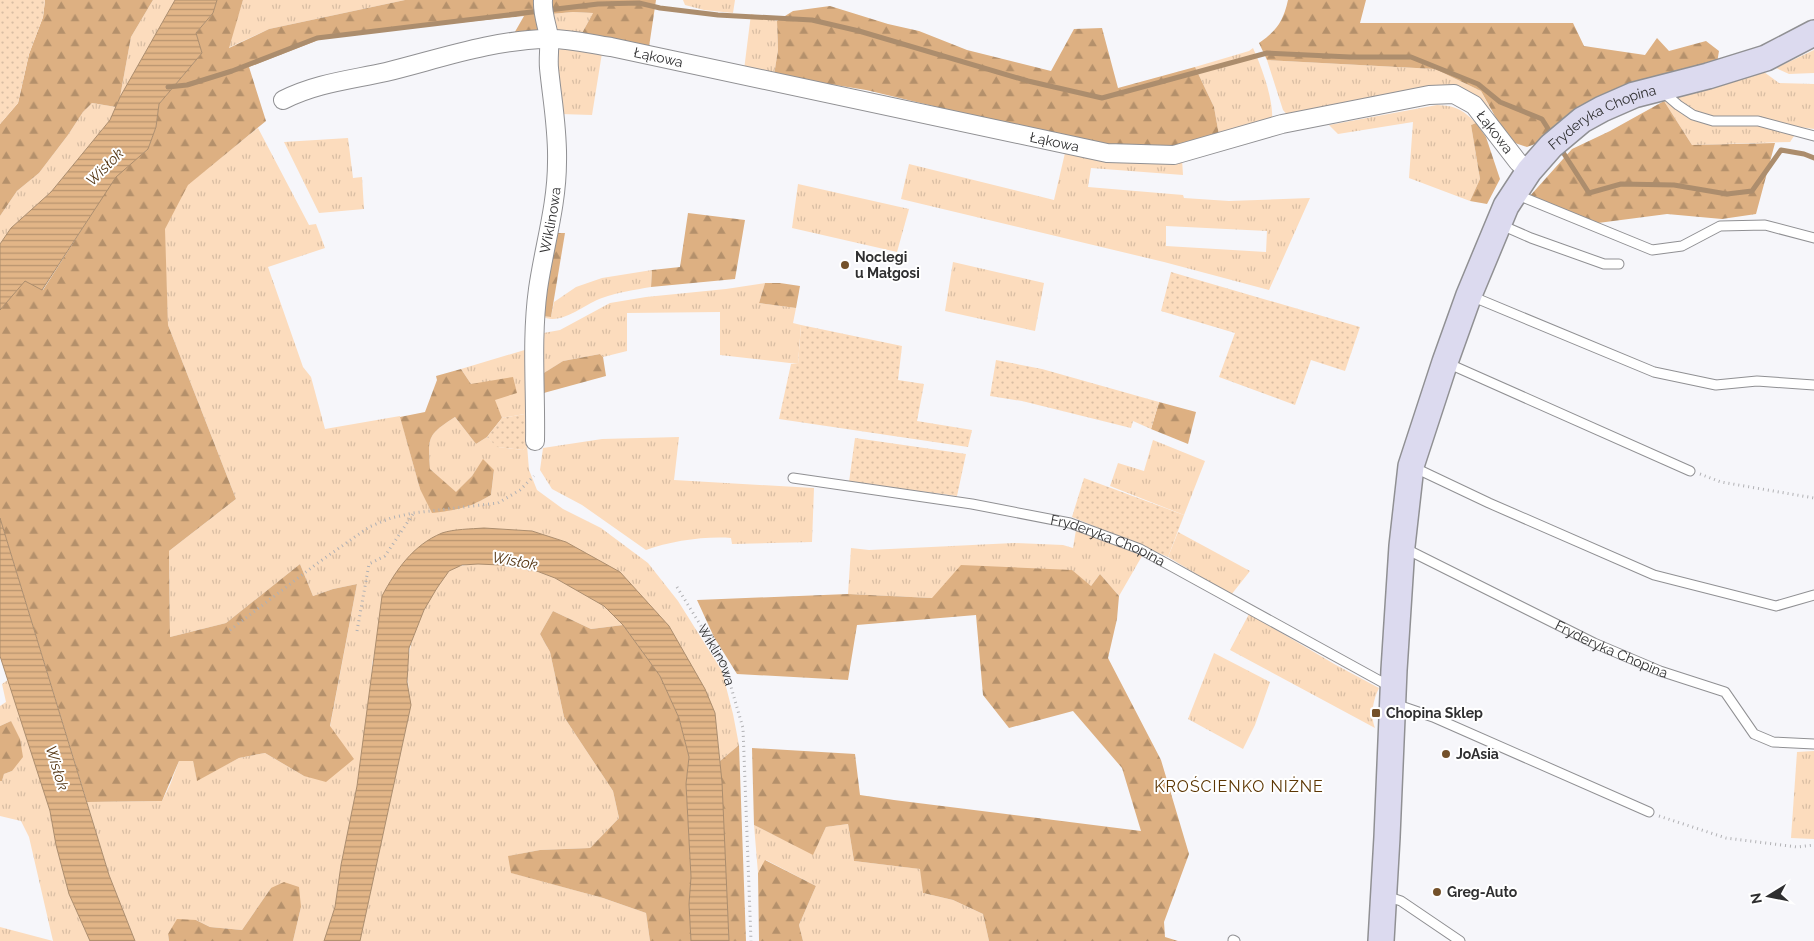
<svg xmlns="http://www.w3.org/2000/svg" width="1814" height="941" viewBox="0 0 1814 941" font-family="Raleway,sans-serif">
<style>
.grass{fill:url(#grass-tufts);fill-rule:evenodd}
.forest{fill:url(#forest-firs)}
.garden{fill:url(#garden-dots)}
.water{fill:url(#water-rules);stroke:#ac8d6d}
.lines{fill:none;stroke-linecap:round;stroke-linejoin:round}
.stream{stroke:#ac8d6d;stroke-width:5}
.lane-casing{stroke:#909093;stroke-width:11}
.street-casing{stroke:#909093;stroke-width:20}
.secondary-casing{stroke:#909093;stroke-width:28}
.path{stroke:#b1b1b4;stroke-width:3;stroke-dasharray:1 4;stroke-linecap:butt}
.lane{stroke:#fff;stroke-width:9}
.street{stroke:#fff;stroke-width:18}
.secondary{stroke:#dcdaef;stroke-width:25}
.poi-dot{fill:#74512a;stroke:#fff;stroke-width:2}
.labels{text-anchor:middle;stroke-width:4;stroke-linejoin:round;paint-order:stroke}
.street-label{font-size:14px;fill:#2f2f30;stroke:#fff}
.poi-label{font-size:14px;font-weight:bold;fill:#2f2f30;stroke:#fff;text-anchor:start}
.water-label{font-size:15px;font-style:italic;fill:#553613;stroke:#fff}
.quarter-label{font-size:16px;letter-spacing:1px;fill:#5c3603;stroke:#fff}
</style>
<defs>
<pattern id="grass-tufts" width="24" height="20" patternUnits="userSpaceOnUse" patternTransform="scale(1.25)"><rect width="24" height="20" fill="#fcdcbd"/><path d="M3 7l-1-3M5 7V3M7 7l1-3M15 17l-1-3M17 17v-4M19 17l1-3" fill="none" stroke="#d8bda3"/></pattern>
<pattern id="forest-firs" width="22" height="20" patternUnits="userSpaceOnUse" patternTransform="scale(1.25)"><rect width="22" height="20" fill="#ddb082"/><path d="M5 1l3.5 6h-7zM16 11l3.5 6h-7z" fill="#b4906b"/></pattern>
<pattern id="garden-dots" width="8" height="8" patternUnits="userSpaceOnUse" patternTransform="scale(1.25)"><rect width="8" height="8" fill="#fcdcbd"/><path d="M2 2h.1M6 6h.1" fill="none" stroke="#d8bda3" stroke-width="1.8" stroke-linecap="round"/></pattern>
<pattern id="water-rules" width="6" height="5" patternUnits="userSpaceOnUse" patternTransform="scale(1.25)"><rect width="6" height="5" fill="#e2b587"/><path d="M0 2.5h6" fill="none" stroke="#b8946f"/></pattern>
</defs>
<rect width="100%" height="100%" fill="#f6f6fa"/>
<!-- grass -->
<g class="grass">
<path d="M153,0h22l-55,97 11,-60z"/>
<path d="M243,0h162l-136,29 -41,19z"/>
<path d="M683,0h52l-2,13 -29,-3 -19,-5z"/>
<path d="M573,12l20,1 -12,22 -23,-2 -6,-5 -1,-14z"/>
<path d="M751,14l26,7 1,29 -4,25 -30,-5z"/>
<path d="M564,48l38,5 -10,62 -32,-1 -6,-57 5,-7z"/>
<path d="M1253,48c9,20 21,52 19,74l-53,13 -5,-28 -19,-40 54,-16z"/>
<path d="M1814,50v23l-25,1 -13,-6z"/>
<path d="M1267,60l168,9 46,22 10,19 -29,-19 -172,27 -7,-8z"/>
<path d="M1764,72l15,11 35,1v45l-14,-2 -10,15 -98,3 -28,-44z"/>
<path d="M92,103l24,4 -6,13 -59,72 -40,36 -11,16v-28l17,-25 22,-18 29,-38 15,-23z"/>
<path d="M1437,105c19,1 25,4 39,18l-5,2 9,54 -10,22 -61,-23 4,-56 -75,12 -9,-9z"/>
<path d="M258,128l51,97 7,-1 9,24 -57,19 35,100 8,10 14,52 75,-13 20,73 56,14 15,-8 3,-24 -11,-11 -11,16 -16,17 -26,-24c-2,-32 -3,-34 25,-52l21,27 11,-7 11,10 25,3 4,-5 2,25 8,20 26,19 38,19 47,35 30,38 44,70 11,43 6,31 -19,16 -5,-48 -149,-171 -34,-11 -48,-3 -106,109 -6,27 -1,25 -14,97 -16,79 -6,42 -11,34h-31l8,-34 -30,-19 -29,42 -32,-3 -14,-7 -28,14 1,7h-34l-26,-66 -22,-73 75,-1 8,-16 9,-24h14l4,19 42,-22 26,-5 39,23 26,-49 27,-143 -24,5 -20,7 -13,-32 -74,59 -56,14 -1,-86 67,-52 -68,-174 -4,-96 23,-44z"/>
<path d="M348,138l5,40 9,-1 2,32 -45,4 -35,-71z"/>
<path d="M1065,153l48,8 69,-2 1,16 -92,-7 -3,19 95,8 1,3 45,3 81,-3 -41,92 -105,-28 -263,-63 8,-35 145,36zM1166,226l101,5 -1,21 -100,-6z"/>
<path d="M798,184l111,25 -12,43 -105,-24z"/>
<path d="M953,262l91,21 -9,48 -90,-20z"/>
<path d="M652,270l-1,17c-17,3 -33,5 -49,11 -18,6 -41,29 -61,18l10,1 3,-15 22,-15 26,-9z"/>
<path d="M765,283l-6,20 37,5 -3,15 8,2 -3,39 -78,-9v-43l-93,1v38l-24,6 -3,-3 -37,7 -24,15 -1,-42 22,-4 50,-27 36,-6 80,-8z"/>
<path d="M528,349l2,64 -28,5 -8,-18 -23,-16 -10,-15z"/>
<path d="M679,437l-5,43 140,8 -2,54 -80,2 -1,-6c-25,-2 -61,3 -85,12l-64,-45 -30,-16 -12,-19 3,-22 59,-9z"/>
<path d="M1153,440l52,21 -21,54 -74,-29 8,-23 26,8z"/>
<path d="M1076,530l28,9 38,17 -23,40 -19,-22 -9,12 -159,12 -84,-4 3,-46 18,2 145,-7 49,2 10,3z"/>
<path d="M1178,532l72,39 -19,24 -63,-38z"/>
<path d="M478,564l22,1 34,5 21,8 49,28 19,19 -32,4 -38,-18 -13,23 10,18 14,65 49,74 6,27 -29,30 -50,2 -31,6 3,17 91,25 43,15 4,28h-290l51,-236c-8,-43 -1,-70 20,-108 5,-8 11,-20 18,-26 8,-6 19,-6 29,-7z"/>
<path d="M1249,614l87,51 43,23c-6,12 -9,28 -4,40l-145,-78z"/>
<path d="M1214,653l56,29 -15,43 -12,24 -55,-30z"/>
<path d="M8,680l42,131 6,34 13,49 21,47h-90v-14l53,14 -24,-104 -8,-16 -21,-5v-35h2l2,-7 8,-3 -1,-50 -11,5v-20l6,-4 -4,-18z"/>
<path d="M1814,751v88l-23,-1 6,-86z"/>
<path d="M848,824l6,37 67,8 2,24 30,7 30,14 6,27h-186l-4,-16 17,-39 -50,-26 -8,13 -4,-48 59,29 13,-27z"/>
</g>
<!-- forest -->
<g class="forest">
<path d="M45,0h108l-22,37 -11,60 -4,10 -24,-4 -9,9 -15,23 -29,38 -22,18 -17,25v-92l18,-21 11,-49 14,-37z"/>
<path d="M217,0h26l-14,48 40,-19 136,-29h132l1,32 -26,5 12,-21 -118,12 -85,11 -72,28 17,54 -78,64 -23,44 3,96 68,174 -67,52 1,86 56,-14 74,-59 13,32 20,-7 24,-5 -27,142 24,33 -28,23 -22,-6 -39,-23 -26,5 -42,23 -4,-20h-14l-17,40 -75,1 -87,-284v-208l25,-30 18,10 73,-114 32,-27 8,-22 3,-23 43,-51 -6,-20 17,-20z"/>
<path d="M550,0h106l-7,47 -68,-12 12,-22 -20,-1 -22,2z"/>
<path d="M1288,0h78l-6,23h213l11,23 61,9 12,-17 12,13 37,-10 13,10 -2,12 -144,49 -38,32 -8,3 -12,-4 -14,-16 -20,-36 -46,-22 -168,-9 -8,-17c18,-13 24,-21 29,-43z"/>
<path d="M830,6l58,18 31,7 48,19 84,21 23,-42 28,-1 16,60 77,-21 19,40 5,28 -41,10 -50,5 -39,-7 -223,-53 -92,-15 4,-25 -1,-29 16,-10z"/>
<path d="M1664,101l28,44 83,-2 -19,71 -34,5 -55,-5 -69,9 -69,-26 43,-48 38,-18z"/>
<path d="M1476,123l10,14 14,42 -13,25 -17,-3 10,-22 -9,-54z"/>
<path d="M688,213l57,7 -10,59 -84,8 1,-17 28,-3z"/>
<path d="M555,233h10l-14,84 -10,-1z"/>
<path d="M765,283h15l20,3 -4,22 -37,-5z"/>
<path d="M600,354l3,3 3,19 -66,18 -1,-18 24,-15z"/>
<path d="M461,369l10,15 42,-7 4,16 -22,7 7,18 -15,19 -11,7 -21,-27c-28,18 -27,20 -25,52l26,23 16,-16 11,-17 11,11 -3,25c-22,13 -34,15 -59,18l-12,-24 -20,-72 25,-5 12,-32 -1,-4z"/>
<path d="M1159,402l37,10 -8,32 -37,-15z"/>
<path d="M961,565l111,5 19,16 9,-12 19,22 -2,23 -9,39 53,102 28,94 -25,68 1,15 13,4h-189l-6,-27 -30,-14 -30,-7 -3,-24 -66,-8 -6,-37 -22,3 -13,28 -59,-30 -2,-77 103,6 5,41 34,5 247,31 -19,-63 -49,-57 -64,17 -26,-33 -7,-80 -119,10 -9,55 -111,-6 -23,-37 -17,-37 151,-6 84,4z"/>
<path d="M553,611l38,18 32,-4 37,51 19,42 10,39 -3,27 5,93 -2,27 2,37h-41l-4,-28 -43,-15 -92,-25 -3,-17 32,-6 50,-2 29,-30 -6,-27 -49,-74 -14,-65 -10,-18z"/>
<path d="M11,721l9,18 3,18 -11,14 -8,3 -2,7h-2v-55z"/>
<path d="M739,745l7,196h-17l-9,-180z"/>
<path d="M765,860l51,26 -17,39 4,16h-44l-1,-68z"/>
<path d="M284,882l15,5 2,20 -8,34h-124l-1,-7 9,-15 19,1 14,7 32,3 29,-42z"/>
</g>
<!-- garden -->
<g class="garden">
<path d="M0,0h45l-2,17 -14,37 -11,49 -18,21z"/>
<path d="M1171,272l189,55 -15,44 -34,-11 -16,45 -76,-28 16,-44 -74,-22z"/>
<path d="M801,325l101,21 -4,34 26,4 -7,37 55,9 -4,17 -189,-28 12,-55h7z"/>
<path d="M996,360l46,9 117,33 -8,27 -18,-8 -2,7 -109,-27 -32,-5z"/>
<path d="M530,413l-3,32 -4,5 -26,-3 -10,-10 15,-19z"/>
<path d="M855,438l111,16 -9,42 -108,-14z"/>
<path d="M1084,478l100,37 -16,42 -96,-40z"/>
</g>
<!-- water -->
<g class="water">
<path d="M175,0h42l-4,13 -17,20 6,20 -43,51 -3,23 -8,22 -32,28 -74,113 -17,-9 -25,29v-66l11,-16 40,-36 59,-72 10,-23z"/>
<path d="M0,518l109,357 26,66h-45l-21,-47 -13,-49 -6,-34 -50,-155z"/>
<path d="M484,528l48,3 34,11 54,30 49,54 36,63 10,24 7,69 7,159h-38l-2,-37 2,-27 -5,-93 3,-27 -10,-39 -19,-42 -37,-51 -19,-19 -49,-28 -21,-8 -34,-5 -22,-1 -16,1 -13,6 -12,17 -13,22 -15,38 -2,34 4,23 -51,236h-36l11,-34 6,-42 16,-79 25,-190c14,-26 31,-51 60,-63 12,-4 29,-4 42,-5z"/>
</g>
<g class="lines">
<!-- stream -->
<g class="stream">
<path d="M168,87l19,-2 45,-14 85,-33 281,-34 41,-1 21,5 58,7 94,5 47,11 169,50 74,17 165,-45 83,4h61l67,27 22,18 42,17 10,16"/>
<path d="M1559,146l30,47 32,-9 53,1 53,9 25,-3 29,-41 23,4 10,4"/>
</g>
<defs>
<g id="lane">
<path d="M1663,92l15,13 15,10 20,6h45l56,15"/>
<path d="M1515,194l137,56 30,-4 38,-20 45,-1 49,13"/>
<path d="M1499,224l32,14 73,26h15"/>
<path d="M1471,296l183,76 62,13 41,-4 57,4"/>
<path d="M1447,363l243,108"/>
<path d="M1413,467l76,36 165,72 122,31 38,-11"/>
<path id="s2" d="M793,478l179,26 98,19 70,26 251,138"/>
<path id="s3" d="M1404,548l190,95 66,28 65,21 29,42 19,8 41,2"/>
<path d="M1395,704l38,13 216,95"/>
<path d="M1386,896l15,5 59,40"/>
<path d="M1233,940l2,1"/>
</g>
<g id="street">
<path id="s4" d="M283,100c34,-17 67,-20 103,-28 53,-13 106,-32 161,-33 21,-1 43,5 64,8l496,106 67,2 108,-31 147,-29 25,-1 20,11 44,57 11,9"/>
<path id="s5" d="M535,441c1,-51 -4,-101 3,-152 6,-42 19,-84 19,-127 1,-32 -5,-63 -8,-94 -1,-10 1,-21 0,-31 -2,-12 -7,-24 -6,-37"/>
</g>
<g id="secondary">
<path id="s6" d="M1381,941l6,-104 7,-167 8,-124 9,-80 34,-104 24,-67 37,-89 23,-35 22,-25 31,-26 20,-11 32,-14 74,-19 58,-18 48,-25"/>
</g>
</defs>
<!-- lane casing -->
<use href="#lane" class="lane-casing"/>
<!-- street casing -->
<use href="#street" class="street-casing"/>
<!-- secondary casing -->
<use href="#secondary" class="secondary-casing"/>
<!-- path -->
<g class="path">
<path d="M1700,474l21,8 93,16"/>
<path id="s1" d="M677,587l47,76 19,65 8,213"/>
<path d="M230,630l85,-65 54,-38 22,-9 22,-5 85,-10 22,-13 14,-14"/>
<path d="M357,631l12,-67 16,-8 28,-42"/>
<path d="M1659,816l67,22 71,9 17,-2"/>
</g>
<!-- lane -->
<use href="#lane" class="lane"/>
<!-- street -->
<use href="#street" class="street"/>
<!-- secondary -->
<use href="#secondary" class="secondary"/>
</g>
<!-- markers -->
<g class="poi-dot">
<circle cx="845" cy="265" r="5"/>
<rect x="1371" y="708" width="10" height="10" rx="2.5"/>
<circle cx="1446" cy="754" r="5"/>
<circle cx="1437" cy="892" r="5"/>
</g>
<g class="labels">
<!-- street labels -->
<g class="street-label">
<text dy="5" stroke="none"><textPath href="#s4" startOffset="385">Łąkowa</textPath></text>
<text dy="5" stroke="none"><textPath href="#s6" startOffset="888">Fryderyka Chopina</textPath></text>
<text dy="5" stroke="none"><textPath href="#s4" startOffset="1255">Łąkowa</textPath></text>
<text dy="5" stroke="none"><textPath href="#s4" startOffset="790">Łąkowa</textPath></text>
<text dy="5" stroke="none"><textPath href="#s5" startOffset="222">Wiklinowa</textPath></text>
<text dy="5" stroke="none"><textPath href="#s2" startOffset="322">Fryderyka Chopina</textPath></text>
<text dy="5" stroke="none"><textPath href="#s3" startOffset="231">Fryderyka Chopina</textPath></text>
<text dy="5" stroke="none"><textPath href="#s1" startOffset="79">Wiklinowa</textPath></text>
</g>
<!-- poi labels -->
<g class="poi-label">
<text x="855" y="262">Noclegi<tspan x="855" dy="16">u Małgosi</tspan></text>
<text x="1386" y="718">Chopina Sklep</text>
<text x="1456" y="759">JoAsia</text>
<text x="1447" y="897">Greg-Auto</text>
</g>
<!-- water labels -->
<g class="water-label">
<text transform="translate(105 167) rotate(-45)" y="5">Wisłok</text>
<text transform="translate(515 561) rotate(10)" y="5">Wisłok</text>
<text transform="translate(57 768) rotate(73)" y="5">Wisłok</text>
</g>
<!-- quarter labels -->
<g class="quarter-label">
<text x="1239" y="792">KROŚCIENKO NIŻNE</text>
</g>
</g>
<!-- north arrow -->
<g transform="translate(1769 896) rotate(260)" stroke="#ffffff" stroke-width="4" paint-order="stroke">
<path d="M0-4L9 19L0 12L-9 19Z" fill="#2f2f30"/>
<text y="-8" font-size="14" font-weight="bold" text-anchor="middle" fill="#2f2f30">N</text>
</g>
</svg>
